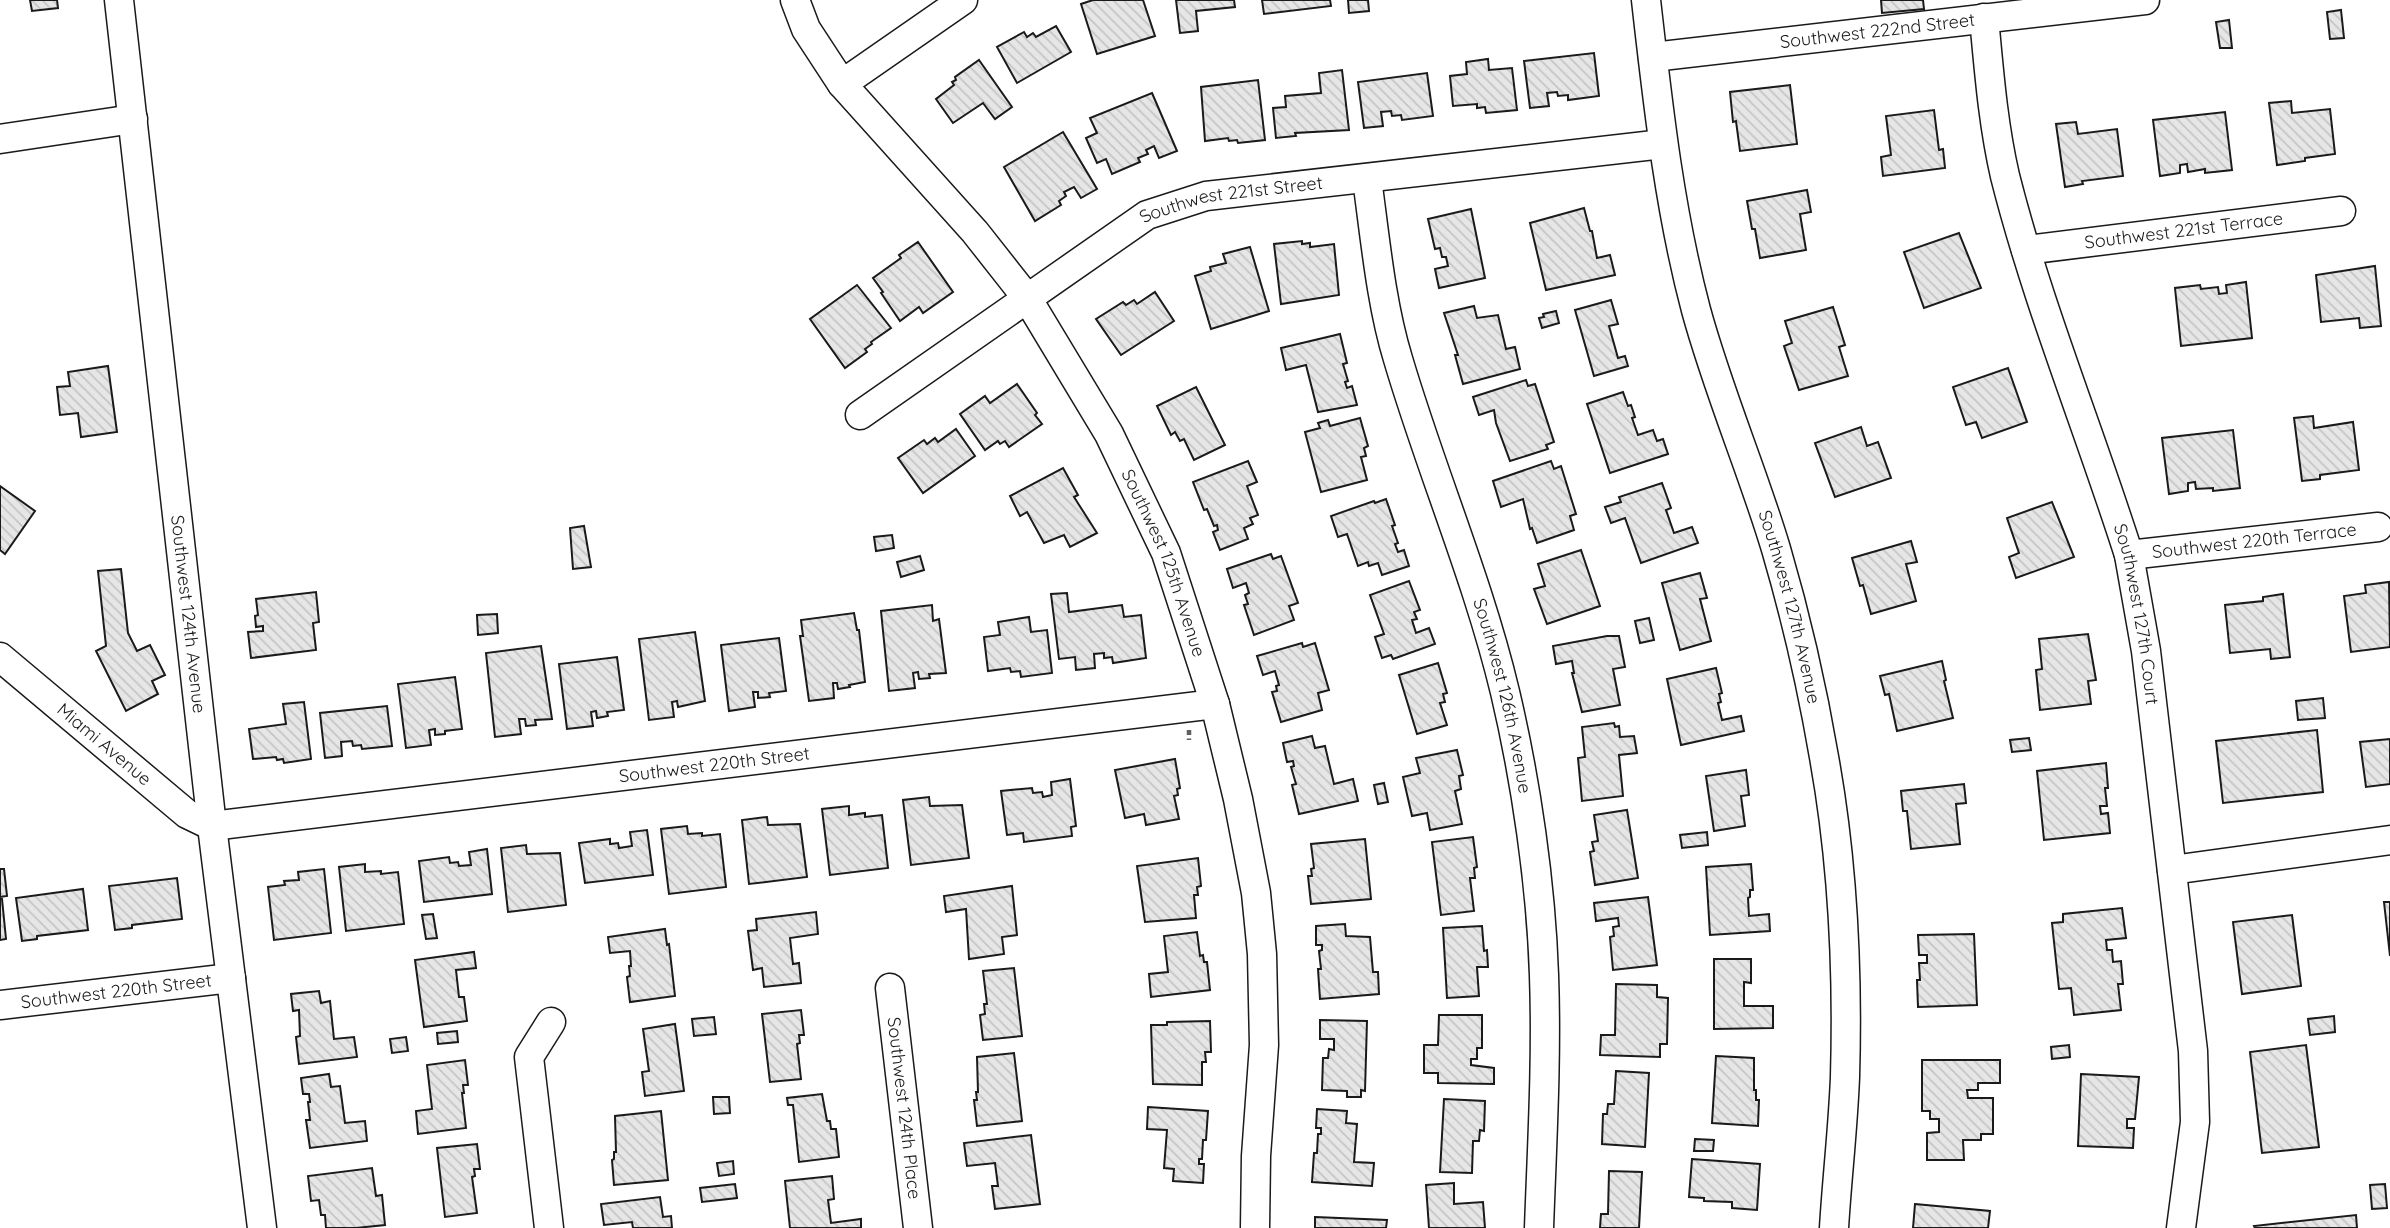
<svg xmlns="http://www.w3.org/2000/svg" width="2390" height="1228" viewBox="0 0 2390 1228" font-family="Quicksand,sans-serif">
<style>
.building{fill:url(#building-back-hatch);stroke:#1a1a1a;stroke-width:2}
.lines{fill:none;stroke-linecap:round;stroke-linejoin:round}
.minor-casing{stroke:#1a1a1a;stroke-width:31}
.path{stroke:#5f5f5f;stroke-width:4.5;stroke-dasharray:5 3.5;stroke-linecap:butt}
.minor{stroke:#fff;stroke-width:28}
.labels{text-anchor:middle;stroke-width:5;stroke-linejoin:round;paint-order:stroke}
.street-label{font-size:18px;fill:#1a1a1a;stroke:#fff}
</style>
<defs>
<pattern id="building-back-hatch" width="6" height="6" patternUnits="userSpaceOnUse" patternTransform="scale(1.75)"><rect width="6" height="6" fill="#e6e6e6"/><path d="M-1 5l2 2M0 0l6 6M5-1l2 2" fill="none" stroke="#c5c5c5"/></pattern>
</defs>
<rect width="100%" height="100%" fill="#fff"/>
<!-- building -->
<g class="building">
<path d="M30,0h27l1,8 -26,3z"/>
<path d="M1093,0h50l12,36 -58,18 -16,-50z"/>
<path d="M1176,0h58l1,7 -39,4 2,20 -18,2z"/>
<path d="M1262,0h68l1,6 -67,8z"/>
<path d="M1348,0h20l1,11 -20,2z"/>
<path d="M1881,0h42l1,9 -42,4z"/>
<path d="M2341,10l3,28 -14,1 -3,-27z"/>
<path d="M2229,20l3,28h-12l-4,-26z"/>
<path d="M1056,26l15,26 -54,31 -20,-36 27,-15 3,5 6,-4 3,4z"/>
<path d="M1594,53l5,43 -31,4v-5l-10,1 -1,-4 -10,1 2,13 -19,2 -6,-47z"/>
<path d="M1488,59l1,11 23,-2 5,42 -31,3 -1,-6 -8,1v-4l-24,2 -3,-30 17,-2 -1,-12z"/>
<path d="M979,60l33,47 -17,12 -12,-16 -30,20 -17,-24 18,-14 -2,-3 4,-2 -1,-3z"/>
<path d="M1342,70l7,60 -54,3 1,3 -20,2 -3,-30 13,-1 -1,-11 36,-3 -2,-20z"/>
<path d="M1427,73l6,43 -31,4 -1,-5 -9,1 -1,-5 -10,1 2,14 -19,2 -6,-46z"/>
<path d="M1258,80l7,60 -27,3 -1,-3 -8,1 -1,-3 -23,3 -4,-54z"/>
<path d="M1790,85l7,59 -57,7 -4,-30 -3,1 -3,-30z"/>
<path d="M1152,93l25,58 -18,7 -5,-12 -8,4 2,4 -10,4 2,4 -28,12 -6,-15 -9,4 -11,-25 11,-5 -7,-15z"/>
<path d="M2291,101l1,12 38,-4 5,45 -30,4v3l-28,4 -8,-62z"/>
<path d="M1934,110l5,40 4,-1 2,19 -62,8 -2,-19 10,-2 -5,-39z"/>
<path d="M2225,112l7,58 -27,3v-4l-17,3 -1,-8 -7,1v8l-20,3 -7,-56z"/>
<path d="M2076,122l2,12 39,-5 6,47 -41,5 1,3 -18,3 -9,-63z"/>
<path d="M1063,132l34,57 -16,9 -7,-11 -10,5 2,4 -7,5 2,4 -26,16 -31,-54z"/>
<path d="M1807,190l4,22 -11,2 6,36 -46,8 -5,-29h-3l-5,-28z"/>
<path d="M1584,208l6,23h2l5,27 13,-3 5,20 -69,15 -16,-67z"/>
<path d="M1471,209l14,69 -46,10 -4,-19 13,-3 -2,-9h-4l-2,-9 -5,1 -7,-30z"/>
<path d="M1959,233l22,55 -57,20 -20,-56z"/>
<path d="M1302,241v3l8,-1v4l24,-3 5,51 -58,9 -7,-60z"/>
<path d="M918,242l35,50 -30,21 -4,-6 -19,14 -19,-28 2,-1 -10,-14 28,-20 -2,-3z"/>
<path d="M1250,247l19,64 -58,18 -16,-53 16,-5 -1,-4 16,-4 -3,-9z"/>
<path d="M2375,266l6,60 -21,2 -1,-10 -38,4 -5,-47z"/>
<path d="M2246,282l6,56 -71,8 -6,-58 25,-3 1,4 17,-2 1,7 8,-1 -1,-8z"/>
<path d="M857,285l34,43 -20,14 1,2 -7,5 2,3 -22,16 -35,-49z"/>
<path d="M1155,292l19,29 -53,34 -25,-36 27,-17 3,3 8,-5 3,4z"/>
<path d="M1611,300l7,24 -9,2 9,32 7,-2 3,10 -34,10 -19,-66z"/>
<path d="M1474,306l3,12 21,-3 8,34 9,-2 5,22 -57,15 -8,-29h3l-14,-42z"/>
<path d="M1833,307l12,38 -6,2 9,29 -49,14 -15,-44 8,-3 -7,-22z"/>
<path d="M1556,311l3,12 -17,5 -3,-10 5,-1 -1,-3z"/>
<path d="M1340,334l7,29 -4,1 5,17 -3,1 2,6 5,-2 5,19 -39,7 -12,-47 -20,5 -5,-22z"/>
<path d="M108,366l9,66 -36,5 -3,-24 -18,2 -3,-28 13,-1 -2,-14z"/>
<path d="M2008,368l19,54 -45,16 -6,-16 -10,3 -13,-38z"/>
<path d="M1526,380l2,6 7,-2 19,58 -8,3 2,4 -38,12 -14,-38 -2,-13 -15,5 -6,-18z"/>
<path d="M1017,384l20,29 -2,2 7,9 -33,23 -4,-6 -5,3 -2,-3 -13,9 -25,-36 25,-18 5,7z"/>
<path d="M1196,387l29,58 -31,15 -10,-21 -4,2 -5,-9 -4,3 -14,-29z"/>
<path d="M1623,392l5,14 3,-1 4,12 -3,1 6,17 15,-5 4,11 6,-2 5,15 -58,19 -23,-69z"/>
<path d="M2313,416l1,12 39,-6 6,48 -39,5v4l-18,2 -8,-63z"/>
<path d="M1360,418l8,28 -4,2 2,8 -5,1 6,23 -46,12 -16,-60 15,-4 -2,-5 10,-3 2,6z"/>
<path d="M1861,427l6,19 11,-4 13,36 -56,19 -20,-54z"/>
<path d="M956,429l19,27 -52,37 -25,-35 26,-18 3,4 8,-6 3,4z"/>
<path d="M2233,430l7,58 -27,3v-3l-17,1 -1,-7 -7,1v8l-19,3 -7,-56z"/>
<path d="M1248,461l9,21 -10,4 11,29 -8,3 3,6 -9,4 4,11 -28,11 -7,-18 5,-2 -1,-5 -3,1 -7,-17 -3,1 -11,-28z"/>
<path d="M1551,461l3,8 7,-3 15,48 -6,2 4,14 -37,13 -5,-15 -2,1 -7,-30 -22,8 -8,-26z"/>
<path d="M1063,468l15,27 -4,2 23,36 -27,14 -6,-12 -20,8 -17,-31 -7,4 -10,-20z"/>
<path d="M1662,483l9,25 -5,2 8,23 18,-6 6,16 -57,20 -16,-45 -14,5 -6,-16 16,-5 -2,-5z"/>
<path d="M0,486l35,25 -30,43 -5,-4z"/>
<path d="M1386,499l9,26 -3,1 6,17 -3,1 3,8 6,-2 5,16 -27,9 -4,-12 -9,3 -1,-4 -10,4 -11,-32 -9,3 -7,-21 43,-15 1,2z"/>
<path d="M2052,502l22,55 -58,21 -7,-21 10,-4 -12,-35z"/>
<path d="M584,526l7,41 -18,2 -3,-41z"/>
<path d="M892,535l2,13 -18,3 -2,-14z"/>
<path d="M1911,541l6,21 -11,2 10,37 -45,13 -8,-29 -3,1 -8,-28z"/>
<path d="M1581,550l19,56 -53,18 -13,-35 11,-3 -7,-22z"/>
<path d="M1271,554l2,5 8,-3 17,47 -9,3 5,14 -40,15 -10,-30 4,-1 -3,-9 4,-2 -3,-10 -13,5 -6,-19z"/>
<path d="M920,556l4,14 -23,7 -4,-15z"/>
<path d="M121,569l7,64 9,18 13,-6 15,30 -13,6 6,13 -32,17 -30,-60 10,-5 -8,-75z"/>
<path d="M1700,573l7,25 -7,1 11,42 -31,9 -18,-67z"/>
<path d="M1409,581l11,29 -6,2 3,7 -5,1 4,13 13,-5 6,16 -42,15 -2,-4 -9,3 -7,-21 9,-3 -14,-39z"/>
<path d="M2389,582l1,65 -39,5 -7,-56 22,-3 -1,-8z"/>
<path d="M316,592l3,30 -6,1 3,27 -65,8 -3,-26 15,-1v-5l-7,1 -1,-11 3,-1 -2,-16z"/>
<path d="M1067,593l2,19 53,-7 2,12 17,-2 5,43 -33,5 -1,-6 -8,1v-5l-10,1 1,14 -19,2 -1,-13 -16,2 -8,-65z"/>
<path d="M2283,594l7,63 -19,2 -1,-10 -40,4 -5,-48 38,-4v-4z"/>
<path d="M932,605l1,16 6,-2 7,54 -17,1 1,4 -11,1 -1,-7 -5,1 2,15 -26,3 -8,-80z"/>
<path d="M854,613l3,17h2l6,52 -16,3 1,2 -12,2 -1,-6h-4l1,15 -25,3 -9,-65h3l-2,-16z"/>
<path d="M497,614l1,19 -20,2 -1,-20z"/>
<path d="M1029,617l2,15 16,-2 5,43 -31,4 -1,-6 -9,1 -1,-4 -22,3 -4,-34 16,-2 -2,-13z"/>
<path d="M1649,618l5,22 -14,3 -5,-22z"/>
<path d="M695,632l10,69 -27,6 -1,-6 -5,1 2,15 -25,3 -10,-81z"/>
<path d="M2088,634l8,46 -8,1 3,23 -51,6 -4,-40 6,-1 -3,-30z"/>
<path d="M1607,636h12l6,31 -12,2 7,36 -38,7 -10,-39h2l-2,-12 -16,3 -3,-18z"/>
<path d="M779,638l7,53 -17,2 1,4 -12,1v-6h-5l2,15 -26,4 -8,-66z"/>
<path d="M1302,643l1,4 12,-4 14,47 -11,3 4,17 -41,12 -9,-30 5,-1 -1,-5 3,-1 -4,-14 -12,4 -6,-19z"/>
<path d="M541,646l11,73 -17,1 1,5 -10,1 -1,-7h-6l2,15 -26,3 -9,-84z"/>
<path d="M617,657l7,53 -17,2 1,4 -11,2 -1,-7 -5,1 2,14 -26,3 -8,-65z"/>
<path d="M1942,661l4,19 -2,1 9,37 -56,13 -8,-37 -4,1 -5,-19z"/>
<path d="M1438,663l9,30 -4,1 2,8 -5,1 7,22 -30,9 -18,-59z"/>
<path d="M1716,668l6,25 -3,1 2,8 -3,1 4,17 19,-4 3,15 -63,14 -14,-66z"/>
<path d="M455,677l7,52 -17,2v3l-10,1v-6l-6,1 2,15 -25,3 -8,-64z"/>
<path d="M2323,698l2,20 -27,2 -2,-19z"/>
<path d="M304,702l7,57 -27,4 -1,-4 -6,1 -1,-3 -23,2 -4,-30 37,-5 -3,-20z"/>
<path d="M387,706l5,40 -30,3 -1,-4 -8,1 -1,-5 -11,1 1,14 -17,2 -5,-45z"/>
<path d="M1614,723l1,4 4,-1 1,11 14,-1 3,17 -18,2 4,41 -41,5 -4,-43 7,-1 -3,-30z"/>
<path d="M2317,730l6,62 -100,11 -7,-62z"/>
<path d="M1312,736l3,12 10,-2 9,38 19,-5 5,22 -59,13 -7,-29 4,-1 -5,-17 3,-1 -1,-5 -6,1 -4,-19z"/>
<path d="M2029,738l2,12 -19,2 -2,-12z"/>
<path d="M2390,739v45l-24,3 -6,-45z"/>
<path d="M1457,750l6,25 -4,1 2,13 -6,2 7,33 -32,6 -3,-17 -15,3 -9,-39 17,-4 -4,-15z"/>
<path d="M1175,759l5,29 -3,1 1,6 -4,1 5,23 -33,6 -2,-11 -19,4 -10,-48z"/>
<path d="M2106,763l2,25h-3l2,18h-7l1,8 7,-1 2,20 -66,7 -7,-69z"/>
<path d="M1746,770l3,25 -8,1 4,30 -31,5 -8,-55z"/>
<path d="M1070,779l6,47 -5,1 1,9 -48,6 -1,-9 -16,2 -6,-44 31,-3 1,5 9,-1 1,5 9,-2 -1,-13z"/>
<path d="M1384,783l4,19 -10,2 -4,-19z"/>
<path d="M1964,784l2,19 -10,1 4,40 -49,5 -4,-38h-4l-2,-20z"/>
<path d="M929,797l1,9 32,-1 7,53 -58,7 -8,-65z"/>
<path d="M849,806v9l16,-2v4l17,-2 6,53 -58,7 -8,-66z"/>
<path d="M1627,810l11,68 -43,7 -5,-33 4,-1 -2,-9 6,-1 -4,-26z"/>
<path d="M767,817l1,8 32,-1 7,53 -58,7 -7,-64z"/>
<path d="M687,826l1,8 14,-1v3l18,-2 6,53 -57,7 -8,-65z"/>
<path d="M647,830l6,45 -68,8 -6,-40 31,-4v5l8,-1 1,5 13,-2 -2,-14z"/>
<path d="M1707,832l1,13 -26,3 -2,-13z"/>
<path d="M1473,837l4,30 -3,1 1,10h-5l4,33 -33,4 -9,-73z"/>
<path d="M1365,839l6,60 -60,5 -3,-28h4l-1,-7 3,-1 -3,-24z"/>
<path d="M526,845l1,9 33,-1 6,52 -58,7 -7,-64z"/>
<path d="M487,849l5,45 -68,8 -5,-41 30,-4 1,6 8,-1 1,4 12,-1 -2,-13z"/>
<path d="M1198,858l3,28 -4,1 1,8h-4l2,23 -51,4 -8,-56z"/>
<path d="M365,864v8l16,-1v3l17,-2 6,52 -58,7 -7,-64z"/>
<path d="M1751,864l2,26h-3v7l-2,1 1,18 20,-2 1,17 -60,4 -4,-68z"/>
<path d="M0,869h4l3,27 -7,1z"/>
<path d="M324,869l7,64 -57,7 -6,-53 17,-2 -1,-4 15,-1 -1,-8z"/>
<path d="M177,878l5,41 -50,6v3l-17,2 -6,-44z"/>
<path d="M1012,886l5,49 -15,2 2,17 -35,5 -3,-50 -20,3 -2,-16z"/>
<path d="M83,889l5,41 -51,6v3l-15,2 -6,-43z"/>
<path d="M1648,897l9,68 -44,5 -3,-33 4,-1 -1,-9 6,-1 -1,-8 -22,3 -2,-18z"/>
<path d="M0,899h2l4,40 -6,1z"/>
<path d="M2384,902h6v54z"/>
<path d="M2122,908l4,30 -20,2 1,10h5l1,12 8,-1 2,23h-5l3,26 -47,5 -3,-27 -12,1 -7,-66 11,-1v-8z"/>
<path d="M816,912l2,22 -28,4 3,26 6,-1 2,20 -37,4 -2,-19 -9,2 -5,-39 9,-1 -1,-11z"/>
<path d="M433,914l4,24 -11,1 -4,-24z"/>
<path d="M2292,915l9,71 -59,8 -9,-72z"/>
<path d="M1345,924l1,12 24,1 3,35h5l1,22 -59,5 -2,-30h3l-2,-18 3,-1v-5h-6v-19z"/>
<path d="M1482,926l2,25 3,-1 1,17h-11l2,29 -32,2 -4,-70z"/>
<path d="M665,929l2,16 2,-1 6,52 -45,6 -3,-25 3,-1 -1,-10h2l-1,-15 -20,2 -2,-16z"/>
<path d="M1197,932l3,24 3,-1 1,7h3l3,28 -59,7 -2,-23 19,-2 -4,-36z"/>
<path d="M1974,934l3,71 -59,2 -1,-27h3l-1,-17h8v-8h-8l-1,-20z"/>
<path d="M474,952l2,16 -20,2 3,27h5l3,24 -43,6 -9,-67z"/>
<path d="M1714,959h37v24l-7,-1v24h29v22l-59,1z"/>
<path d="M1014,968l8,68 -39,4 -3,-25 5,-1 -1,-10h3l-4,-33z"/>
<path d="M1616,984l41,1v12l11,1 -1,46h-7v13l-60,-2 1,-20h14z"/>
<path d="M319,991l2,12 9,-2 4,38 20,-2 3,20 -58,7 -3,-27 4,-1 -1,-26 -6,1 -2,-17z"/>
<path d="M801,1010l3,25h-5l1,8 -3,1 4,35 -31,3 -8,-68z"/>
<path d="M1439,1015h43v33h-5v11h-6v6l23,3v16l-56,-1v-10h-14v-28h14z"/>
<path d="M2334,1016l1,16 -25,3 -2,-16z"/>
<path d="M714,1017l2,17 -22,2 -2,-17z"/>
<path d="M1320,1020l47,1 -2,70 -4,-1v7h-14v-6l-25,-1 1,-32h5l1,-9 5,1v-11h-14z"/>
<path d="M1210,1021l1,31h-6l1,10h-4v23l-49,-1 -2,-59h16v-3z"/>
<path d="M675,1024l9,67 -39,5 -3,-24 7,-1 -6,-42z"/>
<path d="M457,1031l1,11 -20,2 -1,-11z"/>
<path d="M406,1037l2,14 -16,2 -2,-14z"/>
<path d="M2069,1045l1,12 -18,2 -1,-12z"/>
<path d="M2306,1045l13,102 -57,6 -12,-101z"/>
<path d="M1014,1053l8,68 -45,5 -3,-26h3l-1,-8h2l-1,-35z"/>
<path d="M1716,1056l38,2v32h2v10h3l-1,26 -46,-3z"/>
<path d="M465,1060l3,25h-5l1,8h-2l4,35 -48,6 -2,-23 16,-2 -5,-44z"/>
<path d="M1922,1060h78v23h-22v7h-11l1,8h25v36h-12v6h-18l1,20h-37v-27l12,-1v-13h-9v-8h-8z"/>
<path d="M1616,1071l33,2 -4,74 -43,-3 1,-30h4l1,-10h6z"/>
<path d="M329,1074l2,13 9,-1 5,37 20,-2 2,20 -57,7 -4,-28h4l-2,-18h2l-1,-8h-6l-2,-16z"/>
<path d="M2081,1074l58,3 -4,42h-8v9h7l-1,20 -55,-2z"/>
<path d="M822,1094l5,27h3l1,8h5l3,28 -40,5 -6,-57h-5l-1,-7z"/>
<path d="M713,1097h16l1,16 -16,1z"/>
<path d="M1444,1099l41,2 -1,30 -4,-1 -1,11h-6l-1,32 -32,-1z"/>
<path d="M1148,1107l60,4 -2,29h-3l-1,19h-3v5h5l-1,19 -30,-2 1,-12 -10,-1 3,-38 -20,-1z"/>
<path d="M1317,1109l30,2 -1,12 11,1 -3,38 20,1 -2,23 -60,-4 2,-29h3l1,-19h3v-6h-5z"/>
<path d="M661,1111l7,69 -54,5 -2,-25 2,-1v-7h2l-1,-36z"/>
<path d="M1031,1135l9,69 -45,5 -3,-23h6l-3,-23 -28,3 -3,-23z"/>
<path d="M1695,1139l19,1 -1,11h-19z"/>
<path d="M477,1144l3,25h-6l1,7 -3,1 5,36 -32,4 -8,-69z"/>
<path d="M1692,1159l68,5 -3,46 -25,-2v-6l-28,-1v-3l-15,-1z"/>
<path d="M733,1161l1,13 -15,2 -2,-13z"/>
<path d="M372,1168l4,28 6,-1 3,30 -29,3h-30l-1,-13h-4l-2,-15 -8,1 -3,-25z"/>
<path d="M1609,1171l33,1 -3,56h-39l1,-14h7z"/>
<path d="M832,1176l2,23 -6,1 3,23 30,-4v9h-71l-5,-47z"/>
<path d="M1454,1183v21l29,-2 2,26h-56l-3,-43z"/>
<path d="M735,1184l2,14 -35,4 -2,-14z"/>
<path d="M2385,1184l2,24 -15,1 -2,-24z"/>
<path d="M660,1197l3,20 8,-1 1,12h-39l-1,-6 -28,3 -3,-21z"/>
<path d="M1915,1204l75,7 -2,17h-75z"/>
<path d="M2356,1215l1,13h-102l-1,-2z"/>
<path d="M1315,1217l72,3 -1,8h-71z"/>
</g>
<g class="lines">
<defs>
<g id="minor">
<path id="s1" d="M119,0l93,826 50,402"/>
<path id="s2" d="M795,0l11,29 36,55 133,148 52,66 82,136 57,119 49,151 23,95 18,94 6,61 2,91 -8,111 -1,72"/>
<path id="s3" d="M1646,0c12,105 23,208 50,310 22,81 56,159 80,239 20,68 36,138 48,208 19,105 24,214 21,320 -2,51 -8,101 -11,151"/>
<path id="s4" d="M1984,18c5,53 9,106 21,158 32,127 84,253 124,379l17,96 47,400 2,71 -14,106"/>
<path id="s5" d="M1653,57l492,-57"/>
<path d="M842,84l121,-84"/>
<path d="M0,139l133,-20"/>
<path id="s6" d="M1367,179c8,58 14,125 31,180 33,112 80,220 107,333 21,89 36,192 39,283 3,84 -2,169 -5,253"/>
<path id="s7" d="M2026,250l315,-39"/>
<path id="s8" d="M860,415l287,-200 59,-19 457,-52"/>
<path id="s9" d="M2129,555l249,-28"/>
<path id="s10" d="M0,657l187,157 25,12"/>
<path id="s11" d="M212,826l1003,-122"/>
<path d="M2172,870l218,-30"/>
<path id="s12" d="M890,988l28,240"/>
<path id="s13" d="M0,1005l231,-27"/>
<path d="M549,1228l-20,-171 22,-35"/>
</g>
</defs>
<!-- minor casing -->
<use href="#minor" class="minor-casing"/>
<!-- path -->
<path class="path" d="M1189,730v10"/>
<!-- minor -->
<use href="#minor" class="minor"/>
</g>
<g class="labels">
<!-- street labels -->
<g class="street-label">
<text dy="6" stroke="none"><textPath href="#s5" startOffset="226">Southwest 222nd Street</textPath></text>
<text dy="6" stroke="none"><textPath href="#s8" startOffset="436">Southwest 221st Street</textPath></text>
<text dy="6" stroke="none"><textPath href="#s7" startOffset="159">Southwest 221st Terrace</textPath></text>
<text dy="6" stroke="none"><textPath href="#s9" startOffset="126">Southwest 220th Terrace</textPath></text>
<text dy="6" stroke="none"><textPath href="#s2" startOffset="679">Southwest 125th Avenue</textPath></text>
<text dy="6" stroke="none"><textPath href="#s3" startOffset="626">Southwest 127th Avenue</textPath></text>
<text dy="6" stroke="none"><textPath href="#s1" startOffset="618">Southwest 124th Avenue</textPath></text>
<text dy="6" stroke="none"><textPath href="#s4" startOffset="618">Southwest 127th Court</textPath></text>
<text dy="6" stroke="none"><textPath href="#s6" startOffset="536">Southwest 126th Avenue</textPath></text>
<text dy="6" stroke="none"><textPath href="#s10" startOffset="136">Miami Avenue</textPath></text>
<text dy="6" stroke="none"><textPath href="#s11" startOffset="506">Southwest 220th Street</textPath></text>
<text dy="6" stroke="none"><textPath href="#s13" startOffset="117">Southwest 220th Street</textPath></text>
<text dy="6" stroke="none"><textPath href="#s12" startOffset="121">Southwest 124th Place</textPath></text>
</g>
</g>
</svg>
